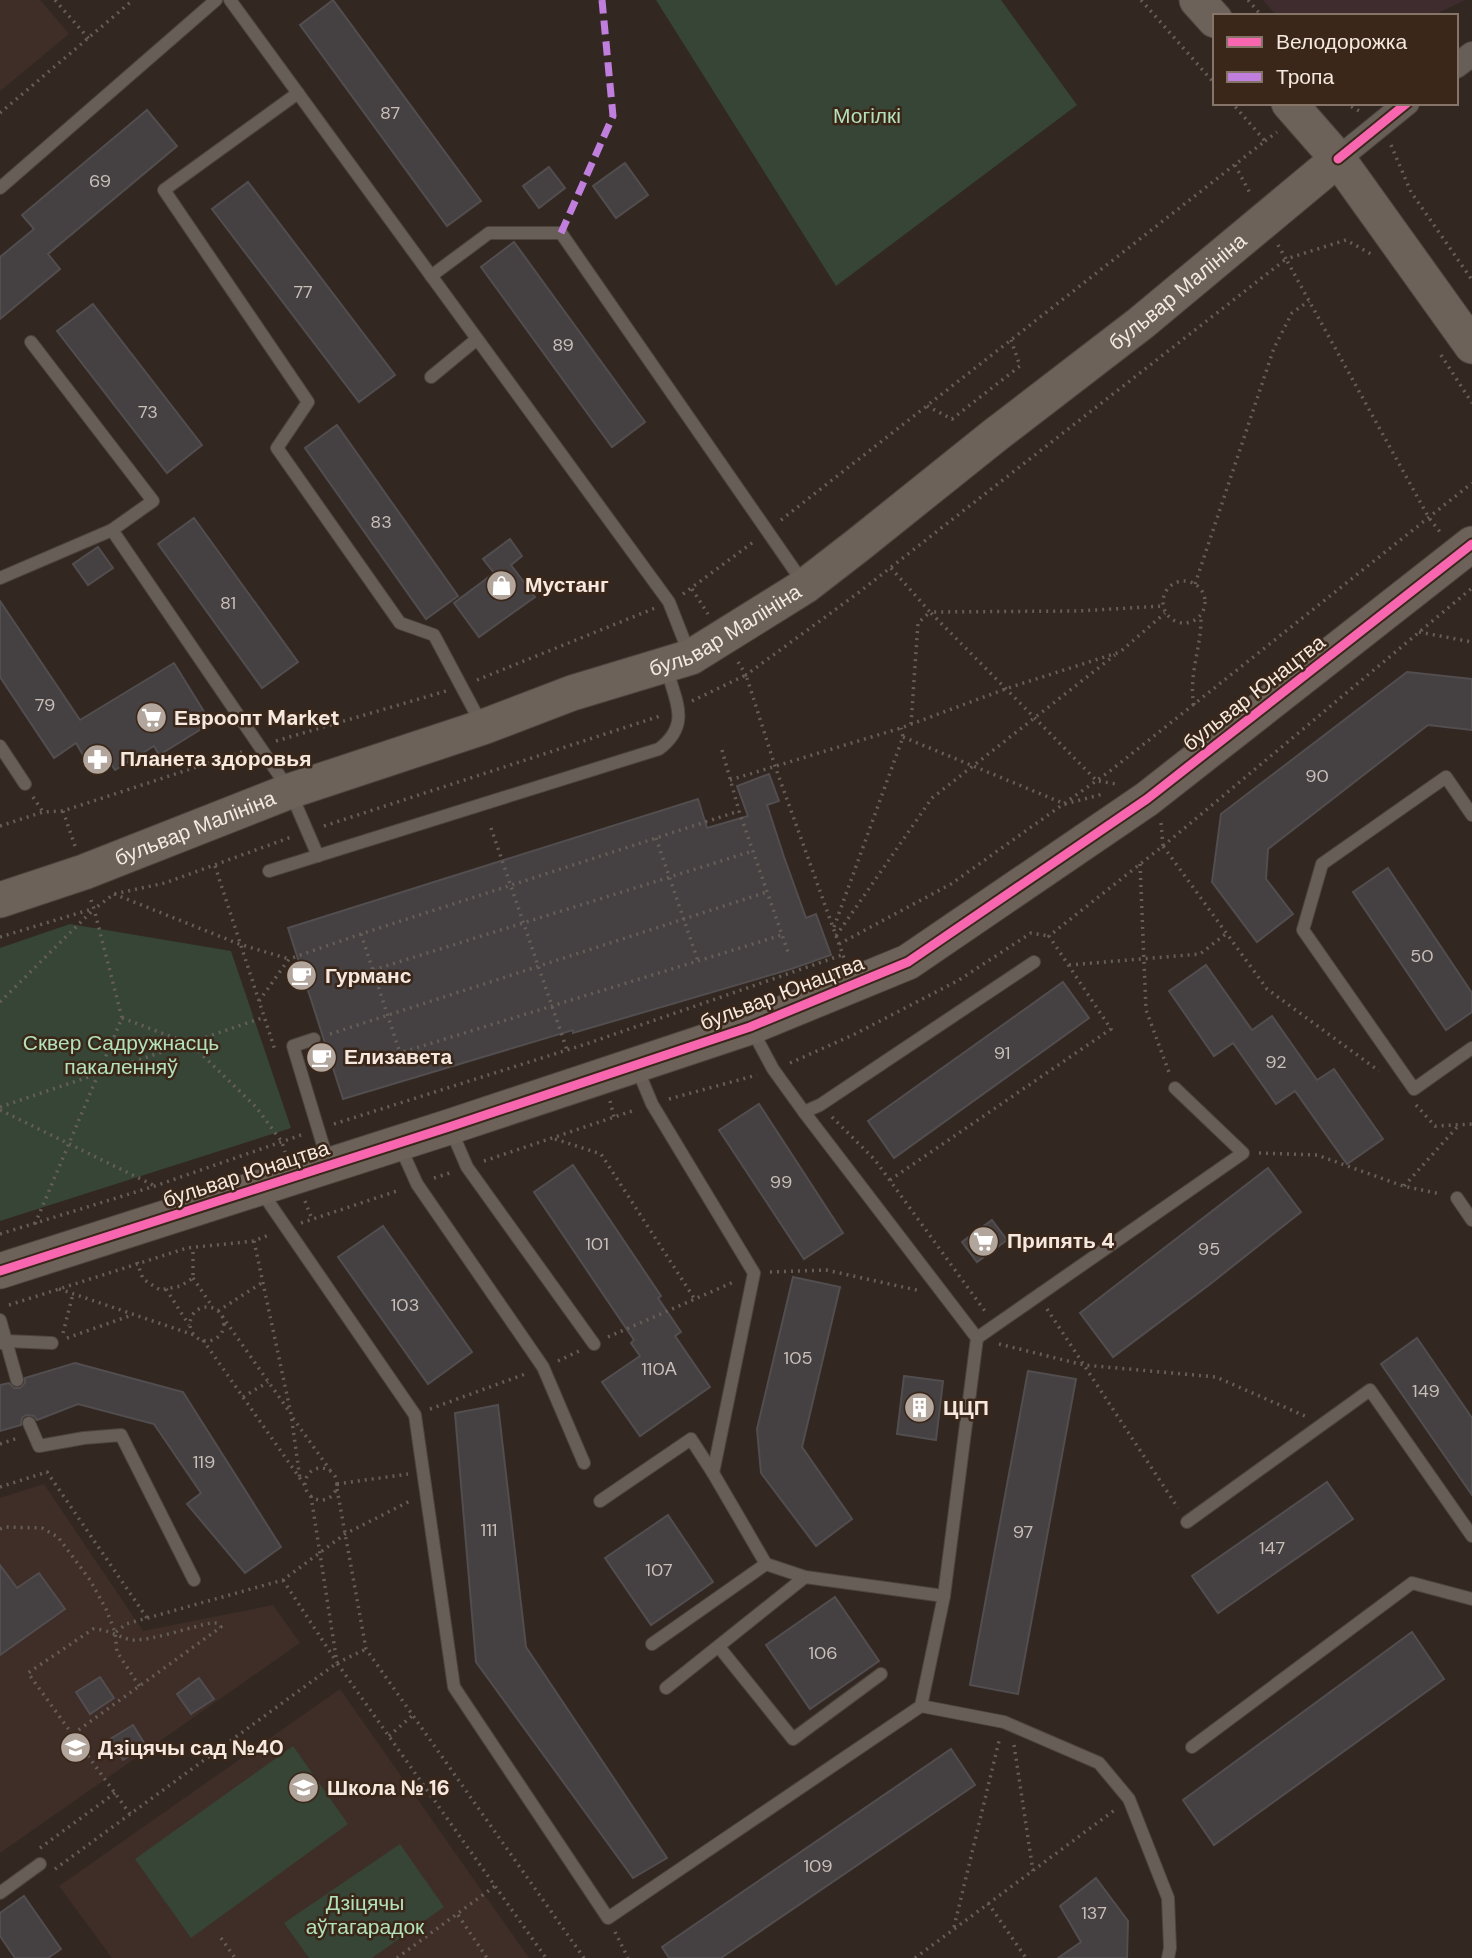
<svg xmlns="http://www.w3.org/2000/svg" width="1472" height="1958" viewBox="0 0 1472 1958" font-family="'DM Sans',sans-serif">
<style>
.industrial{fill:#3f2c2e}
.education{fill:#3f2d28}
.green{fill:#374536}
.building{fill:#454041;stroke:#524d4f;stroke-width:2}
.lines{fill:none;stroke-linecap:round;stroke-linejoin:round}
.lane-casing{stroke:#4d443e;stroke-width:14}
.street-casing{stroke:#4d443e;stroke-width:26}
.secondary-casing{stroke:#4d443e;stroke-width:37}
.path{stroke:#665e58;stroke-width:3.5;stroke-dasharray:2 5;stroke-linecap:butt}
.lane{stroke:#675e58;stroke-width:12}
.street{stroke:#675e58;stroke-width:24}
.secondary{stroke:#6c625a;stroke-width:35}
.quiet{stroke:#c07fdc;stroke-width:7;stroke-dasharray:14 7;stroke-linecap:butt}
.cycleway-casing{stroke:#3a2719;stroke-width:13}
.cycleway{stroke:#f766af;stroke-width:9}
.labels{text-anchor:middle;stroke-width:5;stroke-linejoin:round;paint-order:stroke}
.number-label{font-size:18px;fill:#c9beb8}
.park-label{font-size:21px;fill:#b4e2b8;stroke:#3a2719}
.street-label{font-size:21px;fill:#f5e8df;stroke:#3a2719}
.poi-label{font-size:21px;font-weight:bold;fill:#f5e8df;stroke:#3a2719;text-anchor:start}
</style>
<rect width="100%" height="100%" fill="#322821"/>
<!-- industrial -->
<path class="industrial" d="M1263,0h202l-33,16h-155z"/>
<!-- education -->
<g class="education">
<path d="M0,0h40l29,34 -69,57z"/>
<path d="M44,1484l99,147 130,-26 27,38 -300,210v-355z"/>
<path d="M340,1689l189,269h-417l-53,-72z"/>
</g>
<!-- green -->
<g class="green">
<path d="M656,0h345l76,105 -241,181z"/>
<path d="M70,924l161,27 60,177 -291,93v-273z"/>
<path d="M293,1746l55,78 -157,114 -56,-79z"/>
<path d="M400,1844l44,63 -72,51h-63l-25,-35z"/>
</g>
<!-- building -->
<g class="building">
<path d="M333,0l148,201 -34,25 -147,-201z"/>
<path d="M147,110l30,36 -129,108 12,15 -60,50v-62l34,-28 -12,-14z"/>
<path d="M625,163l23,32 -32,23 -23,-32z"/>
<path d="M549,167l16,21 -26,20 -16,-22z"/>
<path d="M248,182l147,193 -36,27 -147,-193z"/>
<path d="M514,242l131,180 -33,25 -131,-180z"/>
<path d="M93,304l109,141 -35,28 -110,-142z"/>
<path d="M337,425l121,171 -32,23 -121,-171z"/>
<path d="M194,518l104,144 -36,26 -104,-144z"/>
<path d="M510,539l12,17 -11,9 24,32 -56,40 -25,-34 40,-30 -11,-14z"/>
<path d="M98,547l15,21 -25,17 -15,-21z"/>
<path d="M0,601l80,119 94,-57 37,60 -52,32 -5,-9 -39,24 -4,-6 -17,10 -18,-31 -22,15 -54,-81z"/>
<path d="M1407,672l65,7v51l-44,-5 -160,124 -2,30 27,35 -36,28 -45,-60 9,-68z"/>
<path d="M769,774l10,27 -12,4 17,52 22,61 10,-4 15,41 -40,14 -218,64v-3l-230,69 -55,-171 410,-129 9,29 41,-12 -11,-30z"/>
<path d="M1388,868l84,125v19l-26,18 -93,-138z"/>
<path d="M1206,965l46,65 20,-14 45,64 17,-11 49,70 -36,25 -52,-73 -19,13 -43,-61 -19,13 -45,-65z"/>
<path d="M1063,982l26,36 -195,140 -26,-37z"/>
<path d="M759,1104l84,129 -39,26 -85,-129z"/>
<path d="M573,1165l88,131 -3,2 23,34 -6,4 35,51 -70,49 -38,-54 38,-26 -9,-13 3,-3 -100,-148z"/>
<path d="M1268,1168l33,44 -92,73 -96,72 -33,-44z"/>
<path d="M992,1220l15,20 -30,22 -15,-20z"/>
<path d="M383,1226l89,126 -44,32 -90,-127z"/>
<path d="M793,1277l47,10 -38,160 50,72 -36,27 -55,-73 -4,-44z"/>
<path d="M1417,1338l55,80v77l-91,-131z"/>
<path d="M75,1363l108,29 98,155 -36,26 -58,-69 14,-11 -47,-69 -76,-20 -41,16 -3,-4 -8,-1 -4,3 -1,7 -21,6v-46l9,-2 5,5h6l5,-5v-5z"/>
<path d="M1028,1371l48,8 -58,315 -48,-9z"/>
<path d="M904,1376l39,5 -7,59 -39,-6z"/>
<path d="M498,1405l28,242 141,211 -34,20 -157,-216 -21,-249z"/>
<path d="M1327,1482l26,37 -135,94 -26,-37z"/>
<path d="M668,1515l45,67 -62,43 -46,-67z"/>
<path d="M0,1565l17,23 22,-15 26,36 -65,46z"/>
<path d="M835,1597l44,64 -69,48 -44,-64z"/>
<path d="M1412,1632l32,47 -230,166 -31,-45z"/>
<path d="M100,1677l14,21 -24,16 -14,-22z"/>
<path d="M199,1678l15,21 -23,15 -14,-20z"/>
<path d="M133,1725l13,21 -23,14 -13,-21z"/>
<path d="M951,1749l24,36 -254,173h-52l-7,-11z"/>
<path d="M1096,1878l32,43 -1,37h-69l23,-16 -21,-36z"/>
<path d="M24,1896l37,53 -13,9h-33l-15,-22v-23z"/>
</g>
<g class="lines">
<defs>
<g id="lane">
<path d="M230,0l439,602 20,51"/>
<path d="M298,93l-134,97 144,212 -31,46 123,175 34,12 48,90"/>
<path d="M0,188l216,-188"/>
<path d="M431,276l58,-43h72l243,351"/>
<path d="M31,342l122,159 -41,29 178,261 28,65"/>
<path d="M431,377l46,-38"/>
<path d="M0,578l112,-48"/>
<path d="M0,746l25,38"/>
<path d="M1472,815l-26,-38 -124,87 -19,66 111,159 58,-41"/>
<path d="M269,871l390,-122c33,-25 16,-49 7,-82"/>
<path d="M314,1039l-21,7 36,119"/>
<path d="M637,1068l15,36 102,169 -41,200 53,91 39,13 139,19"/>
<path d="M804,1112l16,-7 214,-143"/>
<path d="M451,1130l16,37 127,177"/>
<path d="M399,1144l18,40 126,183 41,96"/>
<path d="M261,1191l154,224 39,272 154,231 313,-212 23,-110 33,-258 -173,-226 -31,-43 -22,-41"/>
<path d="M1457,1198l15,22"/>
<path d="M0,1320l17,60"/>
<path d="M977,1338l266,-185 -68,-65"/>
<path d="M0,1343l7,-2 45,2"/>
<path d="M29,1423l10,23 45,-8 37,-3 73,145"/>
<path d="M600,1501l91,-62 22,34"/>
<path d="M1187,1522l183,-132 102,146"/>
<path d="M652,1644l114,-80"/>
<path d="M719,1647l74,92 88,-65"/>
<path d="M666,1688l139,-111"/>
<path d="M921,1706l83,16 95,41 30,36 39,99 2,50 -2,10"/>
<path d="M1192,1747l220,-164 60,16"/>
<path d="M0,1893l40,-29"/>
</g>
<g id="street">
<path d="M1456,66l16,-12"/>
<path d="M1338,159l69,-56"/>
</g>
<g id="secondary">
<path d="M1197,0l18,20"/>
<path d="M1289,103l49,56 134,187"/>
<path id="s1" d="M0,900l84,-28 206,-81 193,-64 89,-34 119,-36 114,-71 53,-41 136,-109 147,-113 197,-164"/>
<path d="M0,1271l449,-144 301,-100 158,-65 239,-163 325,-255"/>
</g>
</defs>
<!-- lane casing -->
<use href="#lane" class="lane-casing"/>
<!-- street casing -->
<use href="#street" class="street-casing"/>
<!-- secondary casing -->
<use href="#secondary" class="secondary-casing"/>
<!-- path -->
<g class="path">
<path d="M55,0l34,39"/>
<path d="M1141,0l74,84"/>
<path d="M1248,0l14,16"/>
<path d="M1345,103l16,9"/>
<path d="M0,113l133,-113"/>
<path d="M1265,141l12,-9"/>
<path d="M1391,145l20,47 61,88"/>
<path d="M1235,165l16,30"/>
<path d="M1278,245l8,14 60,-19 25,14"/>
<path d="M1441,355l31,48"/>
<path d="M927,406l25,13 68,-53 -9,-26"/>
<path d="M781,520l484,-379 -33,-38"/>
<path d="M891,568l39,44 149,-1 84,-5"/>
<circle cx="1184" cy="602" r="21"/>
<path d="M1195,584l79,-236 18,-35 17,-12"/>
<path d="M692,589l16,25"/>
<path d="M683,594l73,-54"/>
<path d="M1419,632l53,10"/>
<path d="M738,662l8,13 112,-82 428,-334 143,259 11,14"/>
<path d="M477,680l178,-72"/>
<path d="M692,701l54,-26 29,91 69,192"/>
<path d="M1194,705c-6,-31 8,-58 7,-90"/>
<path d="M911,724l7,-101 12,-11 167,169 20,3"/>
<path d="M903,737l162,67 38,-10"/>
<path d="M276,741l170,-50"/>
<path d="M722,750l17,61 49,141"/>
<path d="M730,780l171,-52 107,-40 112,-36 45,-39"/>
<path d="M33,797l10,15"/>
<path d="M63,811l12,35"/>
<path d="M1161,823l2,23"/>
<path d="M0,826l43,-14 20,-1 179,-59"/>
<path d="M324,826l339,-111"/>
<path d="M491,828l76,222"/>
<path d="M656,838l42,123"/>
<path d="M1163,846l309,-258"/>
<path d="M1140,864l6,146 24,65"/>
<path d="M215,866l60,184"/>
<path d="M114,894l125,50 50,15"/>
<path d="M91,900l3,9 20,-15 51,-11 129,-47"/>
<path d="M834,927l69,-190 -2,-9"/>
<path d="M361,934l39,119"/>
<path d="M836,936l96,-138 183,-143"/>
<path d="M0,937l92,-28"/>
<path d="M839,944l112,-60 159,-113 362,-288"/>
<path d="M1069,965l131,-11 27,-21"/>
<path d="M373,970l380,-119"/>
<path d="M259,1001l30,-42 72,-25 378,-123"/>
<path d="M0,1002l94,-93"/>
<path d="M122,1018l69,26 65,63 26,35 3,10"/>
<path d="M330,1034l437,-142"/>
<path d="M377,1060l405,-125"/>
<path d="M790,1063l65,-29 104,-54 72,-47 18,3"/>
<path d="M669,1099l88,-24"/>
<path d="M610,1101l4,16"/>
<path d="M1416,1105l19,21 37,-2"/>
<path d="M0,1107l265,-90"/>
<path d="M0,1110l155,76"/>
<path d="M832,1117l43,43 112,154"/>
<path d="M334,1124l255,-81 253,-88"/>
<path d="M555,1139l46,15 93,144"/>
<path d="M1259,1153l58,2 86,31 38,8"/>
<path d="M484,1161l151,-51"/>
<path d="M434,1178l19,-6"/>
<path d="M890,1180l221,-151 -62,-93 114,-90 104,143 112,82"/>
<path d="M1404,1186l55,-61"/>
<path d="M305,1201l7,18"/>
<path d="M301,1223l99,-33"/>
<path d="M35,1224l87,-206 -28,-109"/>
<path d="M0,1234l155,-48 149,-52"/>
<path d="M254,1241l37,173 9,65"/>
<path d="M137,1262l6,17 17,11 21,-4 12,-8v-31"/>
<path d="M770,1272l56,-2 95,21"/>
<path d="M193,1278l19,28"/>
<path d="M59,1289l135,46"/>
<path d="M166,1289l23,36"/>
<path d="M9,1305l178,-57 67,-7 17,-7"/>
<circle cx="207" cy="1324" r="17"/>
<path d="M1047,1309l131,199"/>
<path d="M218,1311l45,-29"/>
<path d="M222,1316l67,95"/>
<path d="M63,1333l10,-39"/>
<path d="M608,1337l128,-56"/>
<path d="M67,1338l65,-23"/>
<path d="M203,1340l103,147"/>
<path d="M999,1344l85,21 132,12 89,39"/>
<path d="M558,1361l21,-10"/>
<path d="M243,1397l25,-15"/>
<path d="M430,1409l98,-36"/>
<path d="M293,1418l37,52"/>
<path d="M0,1444l18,-6"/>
<circle cx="321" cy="1484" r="16"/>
<path d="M337,1484l71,-10"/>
<path d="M0,1487l47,-15 100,146"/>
<path d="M337,1489l29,160 218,309"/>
<path d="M311,1496l26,167"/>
<path d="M0,1529l5,-2 37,1 16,9 32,43 16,29 9,23 2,20 23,35"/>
<path d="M283,1580l53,81"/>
<path d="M116,1632l10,-8 157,-44 62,-46 67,-34"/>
<path d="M337,1663l29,-14"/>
<path d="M73,1734l148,-107 -3,-4h-7c-21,4 -57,17 -76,17 -10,1 -25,-11 -42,-11l-65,44 102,141"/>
<path d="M389,1736l24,-21"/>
<path d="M1014,1745l19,126"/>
<path d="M40,1848l75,-55"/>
<path d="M55,1869l282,-206 209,295"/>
<path d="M988,1903l38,55"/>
<path d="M458,1915l29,43"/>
<path d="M954,1927l46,-190"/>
<path d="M615,1932l13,26"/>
<path d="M221,1938l14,20"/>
<path d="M397,1958l98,-72"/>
<path d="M915,1958l201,-149"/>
</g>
<!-- lane -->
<use href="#lane" class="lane"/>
<!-- street -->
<use href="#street" class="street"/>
<!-- secondary -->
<use href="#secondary" class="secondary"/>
<!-- quiet -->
<path class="quiet" d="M561,233l52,-117 -11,-116"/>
<defs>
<g id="cycleway">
<path d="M1338,159l69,-56"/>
<path d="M0,1271l449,-144 301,-100 158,-65 239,-163 325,-255"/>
</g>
</defs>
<!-- cycleway casing -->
<use href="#cycleway" class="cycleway-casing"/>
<!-- cycleway -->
<use href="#cycleway" class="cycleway"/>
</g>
<!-- icons -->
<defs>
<symbol id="shop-disc" viewBox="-11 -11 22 22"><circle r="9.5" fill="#b1a59c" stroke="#3a2719"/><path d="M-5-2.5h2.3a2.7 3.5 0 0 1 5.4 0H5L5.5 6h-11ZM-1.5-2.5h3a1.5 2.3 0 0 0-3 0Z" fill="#fff"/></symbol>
<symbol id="supermarket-disc" viewBox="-11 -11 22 22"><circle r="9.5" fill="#b1a59c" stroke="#3a2719"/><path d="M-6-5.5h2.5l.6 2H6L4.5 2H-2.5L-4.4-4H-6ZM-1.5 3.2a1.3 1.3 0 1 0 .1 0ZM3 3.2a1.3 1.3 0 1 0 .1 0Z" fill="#fff"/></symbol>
<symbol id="pharmacy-disc" viewBox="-11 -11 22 22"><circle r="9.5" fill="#b1a59c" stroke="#3a2719"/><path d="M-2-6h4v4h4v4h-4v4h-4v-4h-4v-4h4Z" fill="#fff"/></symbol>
<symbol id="cafe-disc" viewBox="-11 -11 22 22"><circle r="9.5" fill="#b1a59c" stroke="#3a2719"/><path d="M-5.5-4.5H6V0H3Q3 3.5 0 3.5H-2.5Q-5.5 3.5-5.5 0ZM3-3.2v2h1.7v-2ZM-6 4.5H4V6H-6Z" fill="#fff"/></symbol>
<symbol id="building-disc" viewBox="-11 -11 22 22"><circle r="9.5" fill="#b1a59c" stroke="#3a2719"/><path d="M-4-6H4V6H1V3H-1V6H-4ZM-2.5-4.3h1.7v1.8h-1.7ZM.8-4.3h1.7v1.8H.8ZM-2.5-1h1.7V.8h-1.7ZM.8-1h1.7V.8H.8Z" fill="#fff"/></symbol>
<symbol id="school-disc" viewBox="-11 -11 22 22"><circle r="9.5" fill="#b1a59c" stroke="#3a2719"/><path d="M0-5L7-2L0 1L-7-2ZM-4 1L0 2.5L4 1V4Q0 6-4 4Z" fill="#fff"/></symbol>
</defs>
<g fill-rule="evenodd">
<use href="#shop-disc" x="484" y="568" width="35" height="35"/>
<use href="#supermarket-disc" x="134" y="700" width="35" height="35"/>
<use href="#pharmacy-disc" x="80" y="742" width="35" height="35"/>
<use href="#cafe-disc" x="284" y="958" width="35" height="35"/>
<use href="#cafe-disc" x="304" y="1040" width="35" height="35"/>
<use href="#supermarket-disc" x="966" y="1224" width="35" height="35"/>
<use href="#building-disc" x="902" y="1390" width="35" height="35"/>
<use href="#school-disc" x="58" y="1730" width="35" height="35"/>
<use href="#school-disc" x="286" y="1770" width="35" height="35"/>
</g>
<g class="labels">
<!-- number labels -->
<g class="number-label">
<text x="390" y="119">87</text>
<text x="100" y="187">69</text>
<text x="303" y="298">77</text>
<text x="563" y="351">89</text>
<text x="148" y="418">73</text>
<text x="381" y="528">83</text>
<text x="228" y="609">81</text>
<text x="45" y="711">79</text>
<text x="1317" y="782">90</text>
<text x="1422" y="962">50</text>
<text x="1002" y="1059">91</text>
<text x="1276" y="1068">92</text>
<text x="781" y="1188">99</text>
<text x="597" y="1250">101</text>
<text x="1209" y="1255">95</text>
<text x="405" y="1311">103</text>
<text x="798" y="1364">105</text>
<text x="659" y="1375">110А</text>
<text x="1426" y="1397">149</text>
<text x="204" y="1468">119</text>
<text x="489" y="1536">111</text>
<text x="1023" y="1538">97</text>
<text x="1272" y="1554">147</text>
<text x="659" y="1576">107</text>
<text x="823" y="1659">106</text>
<text x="818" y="1872">109</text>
<text x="1094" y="1919">137</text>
</g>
<!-- park labels -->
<g class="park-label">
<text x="867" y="123">Могілкі</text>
<text x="121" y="1050">Сквер Садружнасць<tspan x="121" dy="24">пакаленняў</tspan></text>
<text x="365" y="1910">Дзіцячы<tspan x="365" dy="24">аўтагарадок</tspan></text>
</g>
<!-- street labels -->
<g class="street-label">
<text dy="7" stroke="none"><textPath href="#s1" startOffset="1342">бульвар Малініна</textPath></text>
<text dy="7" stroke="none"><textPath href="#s1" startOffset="775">бульвар Малініна</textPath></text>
<text transform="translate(1254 693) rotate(-38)" y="7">бульвар Юнацтва</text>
<text dy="7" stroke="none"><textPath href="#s1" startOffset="208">бульвар Малініна</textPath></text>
<text transform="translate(782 993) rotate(-21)" y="7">бульвар Юнацтва</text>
<text transform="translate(246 1174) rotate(-18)" y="7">бульвар Юнацтва</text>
</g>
<!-- poi labels -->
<g class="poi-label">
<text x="525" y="592">Мустанг</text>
<text x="174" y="725">Евроопт Market</text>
<text x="120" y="766">Планета здоровья</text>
<text x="325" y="983">Гурманс</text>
<text x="344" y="1064">Елизавета</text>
<text x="1007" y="1248">Припять 4</text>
<text x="943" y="1415">ЦЦП</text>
<text x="98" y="1755">Дзіцячы сад №40</text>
<text x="327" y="1795">Школа № 16</text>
</g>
</g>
<!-- legend -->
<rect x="1213" y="14" width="245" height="91" fill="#3a2719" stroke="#857468" stroke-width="2"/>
<rect x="1227" y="37" width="35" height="10" fill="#f766af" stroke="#857468" stroke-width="2"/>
<text x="1276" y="49" font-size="21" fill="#f5e8df">Велодорожка</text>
<rect x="1227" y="72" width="35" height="10" fill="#c07fdc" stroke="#857468" stroke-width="2"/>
<text x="1276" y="84" font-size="21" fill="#f5e8df">Тропа</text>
</svg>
